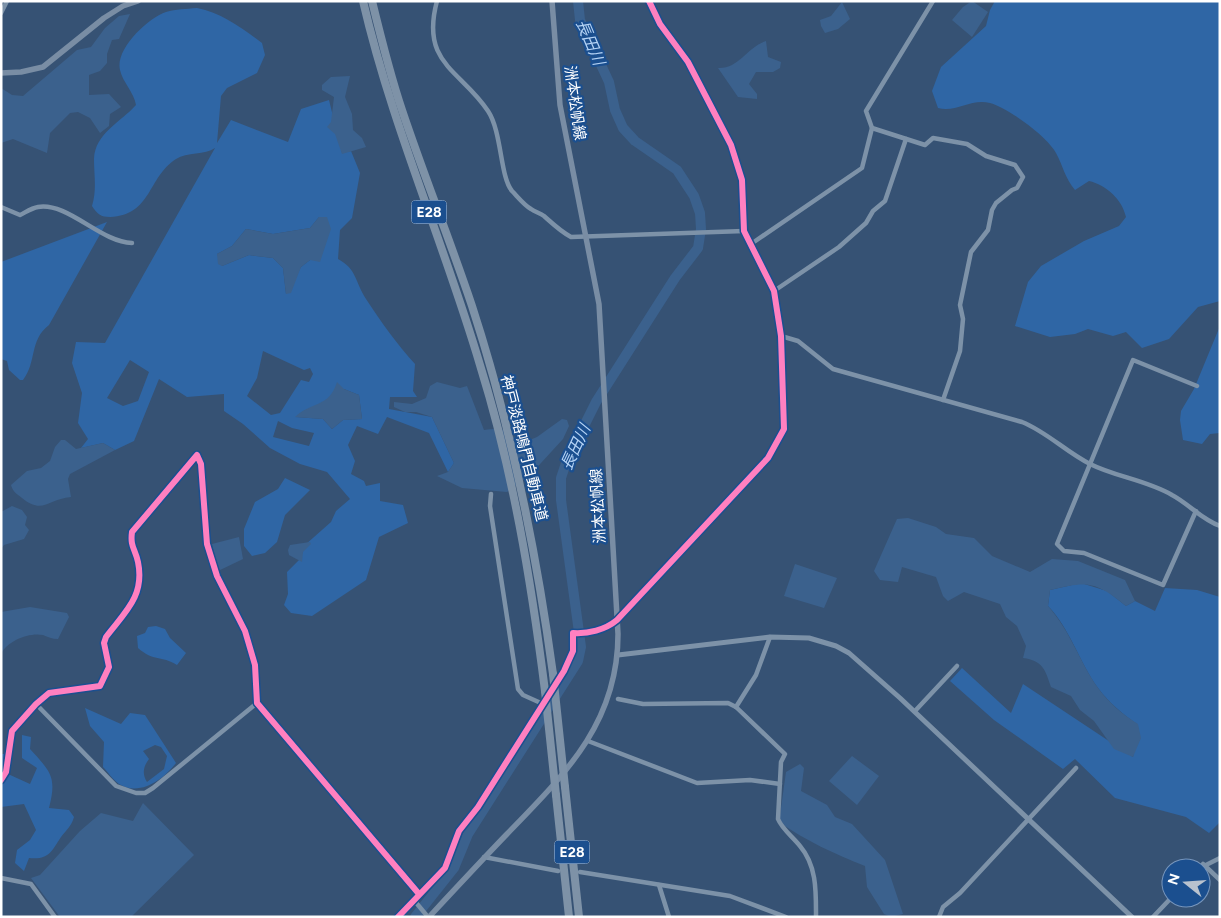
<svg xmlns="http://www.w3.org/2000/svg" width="1221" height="918" viewBox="0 0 1221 918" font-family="Figtree,'Noto Sans JP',sans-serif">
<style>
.green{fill:#2f66a5;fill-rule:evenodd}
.water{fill:#3b618d}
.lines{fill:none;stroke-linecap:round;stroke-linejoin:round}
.river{stroke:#3b618d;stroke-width:10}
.minor{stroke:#7d92a8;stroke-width:4.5}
.tertiary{stroke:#7d92a8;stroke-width:5}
.secondary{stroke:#798da4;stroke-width:5.5}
.motorway{stroke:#7e92a7;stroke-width:8}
.motorway-bridge{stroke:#7e92a7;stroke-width:8}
.cycleway-casing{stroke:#1b4f8f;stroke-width:9}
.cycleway{stroke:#ff80c0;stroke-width:6}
.labels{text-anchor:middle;stroke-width:4.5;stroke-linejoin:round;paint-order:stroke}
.shield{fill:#1b4f8f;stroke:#bbcadd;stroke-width:1}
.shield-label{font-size:14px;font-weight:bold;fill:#fff}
.street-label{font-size:15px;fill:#fff;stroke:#1b4f8f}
.water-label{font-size:16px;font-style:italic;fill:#b5d3f5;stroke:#1b4f8f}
</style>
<rect width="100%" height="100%" fill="#365274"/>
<!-- green -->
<g class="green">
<path d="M995,1h225v300l-22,6 -29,32 -27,9 -16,-16 -13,4 -25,-7 -13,5 -25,3 -35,-11 13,-44 13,-16 43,-25 35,-15 7,-9c-4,-18 -20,-32 -37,-36l-14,9c-10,-12 -12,-24 -19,-37 -8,-16 -49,-46 -66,-50 -19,-5 -34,10 -52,5l-6,-17 9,-24 45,-41 4,-16z"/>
<path d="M197,8c25,5 45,20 65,35l3,12 -8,18 -30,15 -6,8 -4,47 14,-23 57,22 13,-33 28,-9 13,53 9,-2 9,22 -8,45 -12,12 -2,29c19,10 17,23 28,40 15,23 31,45 49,65l-2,27 4,6h-27l-1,12 43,8 22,46 -6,9 -19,-39 -42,-16 -9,17 -21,-8 -9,19 7,16 -4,13 13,7 2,5 14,-3v18l23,4 5,18 -29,14 -13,43 -54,36 -21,-3 -7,-8 4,-11 -1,-22 14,-14 4,-13 26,-23 5,-11 14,-12 -23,-27 -27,-8 -30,-16 -27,-24 -19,-13v-17l-37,3 -28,-18 -25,62 -19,9 -12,-7 -22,5 7,-9 -10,-16 4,-30 -10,-30 4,-21 29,1 110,-195c-10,7 -28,4 -39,11 -29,19 -24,56 -66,58 -9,0 -13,-3 -18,-11 5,-16 2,-31 2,-47 1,-26 27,-37 42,-54 -2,-13 -13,-22 -16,-35 -5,-21 28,-52 46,-58 10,-3 20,-3 31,-4zM319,217l-9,43 -9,7 -15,27 -3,-26 -10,-10 -24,-3 -27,11 -5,-12 15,-8 14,-17 27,5 37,-6zM263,351l41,19 6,-2 3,6 -4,8 -8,-2 -21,33 -9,2 -24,-19 10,-18zM130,360l19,12 -11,29 -15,5 -16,-8zM344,389l15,6 3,24 -19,1 -11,9 -9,-10 -27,-2c9,-10 22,-9 32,-17 6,-5 9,-8 16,-11zM278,421l14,7 22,5 -5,13 -36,-9z"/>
<path d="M107,222l-58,103c-20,15 -12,37 -26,55h-3l-11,-10 -2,-9 -6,-2v-97z"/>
<path d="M1220,326v107l-10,1 -8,10 -19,-4 -3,-20 1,-9 13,-22z"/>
<path d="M285,478l25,12 -25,25 -8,27 -12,11 -13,3 -8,-10v-17l11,-27 23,-13z"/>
<path d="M1081,583l26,8 19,15 9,-5 20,10 10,-23 32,2 23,7v225l-11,11 -23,-16 -71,-19 -40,-39 -12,10 -69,-49 -44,-39 12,-13 49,45 12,-29 110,73 5,-32c-15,-11 -29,-22 -40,-37 -19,-26 -27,-58 -50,-82l2,-16z"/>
<path d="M156,626l9,3 5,9 16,15 -9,12c-16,-10 -23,-3 -39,-17l-1,-12 8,-3 3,-6z"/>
<path d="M85,708l36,16 9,-11 15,2 31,48c-12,16 -36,34 -57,21 -6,-4 -11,-12 -16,-17l1,-25 -14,-16zM155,745l6,2 6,9 -3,13 -17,13c-5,-8 -4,-15 2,-23l-6,-8z"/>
<path d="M22,735l9,2 -1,12c21,23 27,28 19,59l20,2 5,7c-3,10 -7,12 -13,20 -10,15 -12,23 -32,21l-5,13 -9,-8 2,-13 13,-10 6,-10 -12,-26 -23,3v-53h4l3,20 22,10 7,-16 -15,-10z"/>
</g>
<!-- water -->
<g class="water">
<path d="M972,1l16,11 -16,25 -20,-17 11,-13z"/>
<path d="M842,2l8,17 -12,10 -13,4 -4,-7 -1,-6 11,-4z"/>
<path d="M130,14l-11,25 -7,1 -5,14v9l-7,8 -11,4v20l20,-1 12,13 -11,7 -1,12 -9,7 -10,-15 -12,-6 -8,1 -20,20 -3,20 -34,-14 -12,4v-55l11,7 11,1 54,-46 14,-3 14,-19 14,-12z"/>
<path d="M766,41l2,16 13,5 -1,6 -7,4h-17l-7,12 8,10v5l-19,-2 -20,-29c21,1 29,-21 48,-27z"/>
<path d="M350,76l-5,21 7,17 1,16 9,8 4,9 -24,7 -7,-20 -8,-7 4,-5 3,-25 -12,-7v-5l9,-8z"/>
<path d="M319,217h8l4,12 -11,33 -10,-2 -9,7 -10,26 -5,1 -3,-26 -10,-10 -24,-3 -27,11 -4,-2 -1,-10 15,-8 14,-17 27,5 37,-6z"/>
<path d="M337,382l7,7 15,6 3,24 -19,1 -11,9 -9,-10 -28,-2c17,-16 34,-9 42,-35z"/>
<path d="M437,382l23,6 7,-2 17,44c19,-2 23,-2 36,14l17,-7 25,-18 5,1 2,6 -6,13 -33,36 -23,17 -45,-4 -25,-12 11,-4 6,-9 -22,-46 -16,-5h-11l-11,-5v-5l18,2 14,-6 4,-12z"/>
<path d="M61,440h4l11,9 27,-6 12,7 -45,24 -2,5 3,18c-23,2 -28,18 -49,1 -5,-4 -9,-6 -11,-13l16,-14 14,-3 9,-7 5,-14z"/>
<path d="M12,506l10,4 5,7 -2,8 4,5 -5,9 -20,6 -3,4v-37z"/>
<path d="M908,518l28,9 10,7 28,4 18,18 38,16 22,-13 26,2 47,19 10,21 -9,5c-31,-25 -38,-25 -76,-16l-2,16c23,26 31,55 50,82 11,15 24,26 40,36l3,14 -8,19 -19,-8 -20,-28 -14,-11 -9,-14 -20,-9c-6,-18 -8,-26 -28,-29l3,-12 -9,-20 -11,-9 -6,-13 -36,-12 -16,9 -5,-5 -7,-19 -34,-10 -4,15 -18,-2 -6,-9 23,-52z"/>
<path d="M239,537l4,22 -25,12 -6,-27z"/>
<path d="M310,542l1,2 -8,8 -1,10 -13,-7 -1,-5 2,-5z"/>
<path d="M795,564l42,14 -13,30 -40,-12z"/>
<path d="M30,607l37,6 2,4 -11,22c-6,0 -10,-2 -15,-4 -14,-3 -36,6 -42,19v-42z"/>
<path d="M852,756l27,20 -22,29 -28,-24z"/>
<path d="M800,764l4,4 -3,23 26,14 8,12 17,7 33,36 18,54 -12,3 -7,-3 -17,-27 -2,-21c-30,-12 -59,-25 -86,-44l7,-50z"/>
<path d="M143,803l51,52 -63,62h-71l-29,-39 9,-3 40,-44 21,-18 32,8z"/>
</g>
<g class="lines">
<!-- river -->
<path class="river" d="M415,917l39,-49 14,-34 110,-173 3,-14 -20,-147v-22l6,-18 29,-58 79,-124 23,-30 3,-19 -1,-16 -6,-17 -17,-26 -42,-29 -12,-13 -8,-18 -6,-28 -29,-62 -2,-19"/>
<!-- minor -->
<g class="minor">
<path d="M437,1c-17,63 24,69 51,110 14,21 12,66 24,80 5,5 12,14 19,18 4,3 9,4 13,7 9,8 16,15 27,21l173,-6"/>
<path d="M1,13l6,-12"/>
<path d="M872,128l53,17 8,-7 34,6 19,12 29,9 8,12 -6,11 -5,2 -16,13 -4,7 -4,20 -17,22 -11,53 3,14 -3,32 -17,49"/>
<path d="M1,207l19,8c6,-3 12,-7 18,-8 30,-5 62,35 94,36"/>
<path d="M751,244l111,-76 10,-40 -6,-17 67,-110"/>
<path d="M774,291l65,-44 27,-24 7,-12 12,-10 21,-62"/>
<path d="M781,336l17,5 35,28 189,53c25,10 44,30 68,42 26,13 56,16 82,31 17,9 29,24 48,31"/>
<path d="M491,494l-1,12 28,183 5,6 20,9"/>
<path d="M1196,511l-33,74 -79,-32 -20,-2 -7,-7 76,-184 64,26"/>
<path d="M618,699l25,5 85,-1 8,4 49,47 -4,8 -3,57c4,10 15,18 22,27 17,20 16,46 16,71"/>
<path d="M36,704l80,82 20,7h9l8,-5 104,-85"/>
<path d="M736,707l20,-32 14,-38"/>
<path d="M915,711l42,-45"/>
<path d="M588,741l109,42 53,-3 30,4"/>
<path d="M1,780l5,-8 6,-41 24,-27 13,-11 51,-7 9,-19 -5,-24 2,-6c19,-25 39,-41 32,-75 -3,-14 -8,-15 -6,-30l65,-77 4,9 6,80 10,32 28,55 10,34 2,38 162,191"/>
<path d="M484,857l74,14"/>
<path d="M1203,864l17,16"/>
<path d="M1200,868l20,-10"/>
<path d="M580,872l150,24 56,21"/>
<path d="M1,878l30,6 24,33"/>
<path d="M659,885l10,32"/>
<path d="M413,899l15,18"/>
<path d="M398,917l47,-49 14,-37 19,-24 86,-136 9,-20v-18c15,1 32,-3 44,-13l151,-162 16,-29 -3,-93 -7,-45 -30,-60 -2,-51 -11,-35 -43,-83 -28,-38 -11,-23"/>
<path d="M939,917l4,-10 17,-14 116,-125"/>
<path d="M1153,917l18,-19"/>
</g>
<!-- tertiary -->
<path class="tertiary" d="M618,655l152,-18 39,1 27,8 13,7 51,45 232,219"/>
<!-- secondary -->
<g class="secondary">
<path d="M1,73l20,-1 22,-5 61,-49 19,-12 15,-5"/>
<path d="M429,917c26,-28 52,-56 78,-83 58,-60 111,-111 111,-200l-19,-330 -39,-199 -8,-104"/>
</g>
<!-- motorway -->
<g class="motorway">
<path d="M363,1c29,125 81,242 117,364 33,106 51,215 65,326"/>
<path d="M372,1c9,37 18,74 30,109 22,66 48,130 70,196 39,120 64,243 81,368"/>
<path d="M565,787l14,130"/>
<path d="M556,795l13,122"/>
</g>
<!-- motorway-bridge -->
<g class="motorway-bridge">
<path d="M553,674l12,113"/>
<path d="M545,691l11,104"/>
</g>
<defs>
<g id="cycleway">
<path d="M1,780l5,-8 6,-41 24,-27 13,-11 51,-7 9,-19 -5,-24 2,-6c19,-25 39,-41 32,-75 -3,-14 -8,-15 -6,-30l65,-77 4,9 6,80 10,32 28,55 10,34 2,38 162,191"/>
<path d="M398,917l47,-49 14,-37 19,-24 86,-136 9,-20v-18c15,1 32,-3 44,-13l151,-162 16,-29 -3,-93 -7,-45 -30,-60 -2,-51 -11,-35 -43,-83 -28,-38 -11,-23"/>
</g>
</defs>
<!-- cycleway casing -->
<use href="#cycleway" class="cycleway-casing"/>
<!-- cycleway -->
<use href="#cycleway" class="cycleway"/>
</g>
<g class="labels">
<!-- shield labels -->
<g class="shield">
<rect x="411.5" y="200.5" width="35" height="23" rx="4"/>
<rect x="554.5" y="840.5" width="35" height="23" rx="4"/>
</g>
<g class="shield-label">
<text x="429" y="217">E28</text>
<text x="572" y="857">E28</text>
</g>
<!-- street labels -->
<g class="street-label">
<text transform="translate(575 103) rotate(82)" y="5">洲本松帆線</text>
<text transform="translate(524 448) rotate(76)" y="5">神戸淡路鳴門自動車道</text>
<text transform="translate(598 506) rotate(-93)" y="5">洲本松帆線</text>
</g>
<!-- water labels -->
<g class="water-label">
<text transform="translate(591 42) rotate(67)" y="6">長田川</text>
<text transform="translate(575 447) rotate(-65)" y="6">長田川</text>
</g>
</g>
<!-- border -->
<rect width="1221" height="918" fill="none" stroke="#ffffff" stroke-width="5"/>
<!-- north arrow -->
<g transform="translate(1186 883) rotate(287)"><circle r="24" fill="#1b4f8f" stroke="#7695bc"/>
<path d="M0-4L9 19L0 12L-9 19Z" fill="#b9c2ce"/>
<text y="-8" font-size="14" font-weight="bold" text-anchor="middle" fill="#ffffff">N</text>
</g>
</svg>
